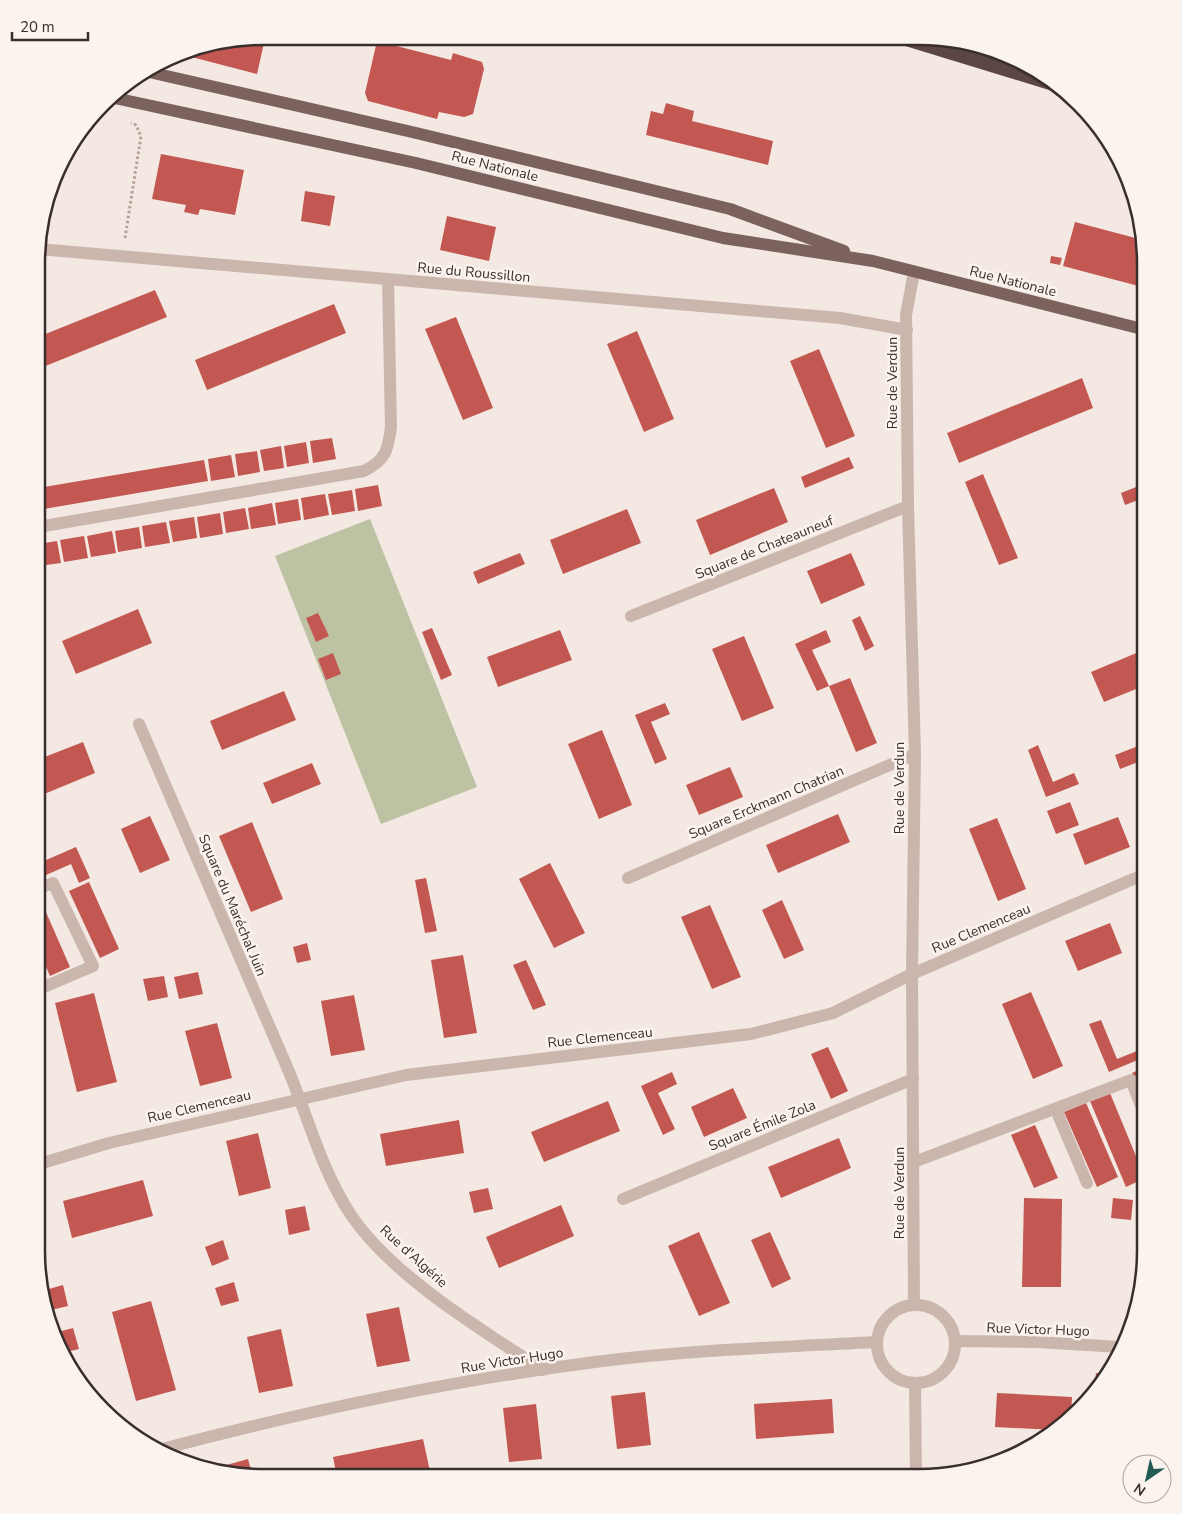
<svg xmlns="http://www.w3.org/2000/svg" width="1182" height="1514" viewBox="0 0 1182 1514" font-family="'Nunito Sans',sans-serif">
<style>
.green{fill:#bdc2a2}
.building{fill:#c25851}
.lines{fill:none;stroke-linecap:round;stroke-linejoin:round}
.path{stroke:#b7a098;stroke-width:3;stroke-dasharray:2.5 2.5;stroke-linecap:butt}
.minor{stroke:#cbb6ad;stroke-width:12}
.major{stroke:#7b625d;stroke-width:12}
.highway{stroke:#5b4643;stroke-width:15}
.labels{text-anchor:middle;stroke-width:5;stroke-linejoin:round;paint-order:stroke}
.street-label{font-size:14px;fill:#3a2e2c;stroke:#faf3ee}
.rim{fill:none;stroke:#3a2e2c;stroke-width:2.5}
</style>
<rect width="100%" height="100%" fill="#f3e8e2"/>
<!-- green -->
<path class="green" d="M370,519l107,268 -96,37 -106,-268z"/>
<!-- building -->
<g class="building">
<path d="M246,39l18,4 -7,31 -77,-20 10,-6z"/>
<path d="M377,41l74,19 2,-7 29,9 2,7 -11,45 -9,3 -25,-5 -2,7 -69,-18 -3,-8z"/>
<path d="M666,103l28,8 -2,10 81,20 -5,24 -122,-30 5,-24 12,3z"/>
<path d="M161,154l83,16 -9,45 -35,-6 -2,6 -14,-3 2,-7 -34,-6z"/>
<path d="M305,191l30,5 -5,30 -29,-5z"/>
<path d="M447,216l49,11 -7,34 -49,-11z"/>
<path d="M1075,222l68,18 3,48 -83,-22z"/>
<path d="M1051,256l11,2 -2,7 -10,-2z"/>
<path d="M155,290l12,27 -129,52v-32z"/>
<path d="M334,304l12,29 -139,57 -12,-30z"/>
<path d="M456,317l37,91 -30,12 -38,-91z"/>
<path d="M637,331l37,88 -30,13 -37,-88z"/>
<path d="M819,349l36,87 -29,12 -36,-87z"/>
<path d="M1082,378l11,30 -134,55 -12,-30z"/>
<path d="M332,438l4,21 -23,4 -3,-22z"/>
<path d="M306,442l3,21 -22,4 -3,-21z"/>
<path d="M281,446l3,22 -20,3 -4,-21z"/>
<path d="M257,451l3,21 -22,4 -3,-22z"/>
<path d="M231,455l4,22 -24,4 -3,-22z"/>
<path d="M849,457l5,11 -49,20 -4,-11z"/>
<path d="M204,460l4,21 -170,29v-22z"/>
<path d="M983,474l35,84 -19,7 -34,-83z"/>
<path d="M1146,483v14l-21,8 -4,-12z"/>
<path d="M378,485l4,21 -24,5 -3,-22z"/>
<path d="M774,488l14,34 -78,33 -14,-35z"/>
<path d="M352,490l3,21 -23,4 -4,-21z"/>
<path d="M325,494l4,21 -25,5 -3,-22z"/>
<path d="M298,499l3,21 -23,4 -3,-21z"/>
<path d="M272,503l4,22 -25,4 -3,-21z"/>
<path d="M245,508l4,21 -23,4 -3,-21z"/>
<path d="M627,509l14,34 -78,31 -13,-34z"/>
<path d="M220,513l3,21 -23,4 -3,-21z"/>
<path d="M194,517l3,21 -24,4 -4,-21z"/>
<path d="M166,522l4,21 -25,4 -3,-21z"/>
<path d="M139,527l3,21 -24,4 -3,-21z"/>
<path d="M112,531l4,22 -25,4 -4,-21z"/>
<path d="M84,536l4,22 -24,4 -4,-22z"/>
<path d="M57,541l4,22 -23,3v-22z"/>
<path d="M520,553l5,11 -47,20 -5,-12z"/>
<path d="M851,553l14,32 -44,19 -14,-33z"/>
<path d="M138,609l14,34 -76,31 -14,-33z"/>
<path d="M318,613l11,23 -13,6 -10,-24z"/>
<path d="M860,616l14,30 -9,5 -13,-31z"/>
<path d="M432,628l20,47 -11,5 -19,-48z"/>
<path d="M560,630l12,30 -74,27 -11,-30z"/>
<path d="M826,630l5,12 -19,8 17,36 -12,5 -22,-47z"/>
<path d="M744,636l30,72 -32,13 -30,-72z"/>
<path d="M1146,649v36l-42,17 -13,-30z"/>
<path d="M333,653l8,21 -15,6 -8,-21z"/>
<path d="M850,678l27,65 -21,9 -27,-66z"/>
<path d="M284,691l12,29 -74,30 -12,-29z"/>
<path d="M665,703l5,11 -19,8 16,37 -12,5 -20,-49z"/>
<path d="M602,730l30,75 -33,14 -31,-75z"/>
<path d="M83,742l12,31 -58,24v-37z"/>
<path d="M1146,743v16l-26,10 -5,-14z"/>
<path d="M1038,745l15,37 21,-9 5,11 -33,13 -18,-47z"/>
<path d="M312,763l9,21 -49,20 -9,-21z"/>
<path d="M730,767l13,30 -44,18 -13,-30z"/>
<path d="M1070,802l9,23 -23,9 -9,-23z"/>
<path d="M838,814l12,28 -72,31 -12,-28z"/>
<path d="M150,816l20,44 -30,13 -19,-44z"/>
<path d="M1118,817l12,30 -45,18 -12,-31z"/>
<path d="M997,818l29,71 -28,12 -29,-72z"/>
<path d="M252,822l31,77 -32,13 -32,-76z"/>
<path d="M76,847l14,31 -11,5 -8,-19 -34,15v-15z"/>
<path d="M550,863l35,70 -31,15 -35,-69z"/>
<path d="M426,878l11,53 -12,2 -10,-53z"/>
<path d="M89,882l30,67 -19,9 -31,-67z"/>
<path d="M782,900l22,50 -20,9 -22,-49z"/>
<path d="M42,903l28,64 -20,9 -13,-30v-41z"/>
<path d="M710,905l31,72 -29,12 -31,-72z"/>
<path d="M1110,923l12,30 -44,18 -13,-30z"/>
<path d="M307,943l4,17 -14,3 -4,-16z"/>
<path d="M463,955l14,78 -33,5 -13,-78z"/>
<path d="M37,958l8,20 -8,3z"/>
<path d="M526,960l20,45 -13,5 -20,-45z"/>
<path d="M198,972l5,22 -24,5 -5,-22z"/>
<path d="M164,976l4,21 -20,4 -5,-22z"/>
<path d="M1031,992l32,74 -30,13 -31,-75z"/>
<path d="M94,993l23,89 -40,10 -22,-89z"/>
<path d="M354,995l11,55 -34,6 -10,-55z"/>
<path d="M1101,1020l16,39 20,-8 3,8 -31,13 -20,-48z"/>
<path d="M217,1023l15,55 -32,8 -15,-55z"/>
<path d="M828,1047l20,44 -17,8 -20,-45z"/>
<path d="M1145,1067v37l-13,-31z"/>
<path d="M672,1072l5,12 -19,9 17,36 -12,6 -22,-49z"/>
<path d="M733,1088l14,30 -43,19 -13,-30z"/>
<path d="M1110,1093l35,85 -19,9 -36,-86z"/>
<path d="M608,1101l12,30 -76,31 -13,-30z"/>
<path d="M1086,1103l32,74 -21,10 -33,-75z"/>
<path d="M459,1120l5,33 -78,13 -6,-32z"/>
<path d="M1035,1125l23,53 -24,10 -23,-53z"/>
<path d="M258,1133l13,55 -32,8 -13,-55z"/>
<path d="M839,1138l12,30 -70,30 -13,-31z"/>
<path d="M143,1180l10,36 -81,22 -9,-37z"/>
<path d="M488,1188l5,21 -19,4 -5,-21z"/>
<path d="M1024,1198l38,1 -1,88h-39z"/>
<path d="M1113,1198l20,2 -2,20 -20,-2z"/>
<path d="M561,1205l13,31 -75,32 -13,-31z"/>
<path d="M305,1206l5,24 -21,5 -4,-25z"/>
<path d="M699,1232l31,71 -31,13 -31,-70z"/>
<path d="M770,1232l21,47 -19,9 -21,-48z"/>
<path d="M223,1240l6,19 -17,7 -7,-19z"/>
<path d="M1138,1258h7v7l-9,30z"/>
<path d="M234,1282l5,19 -18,5 -6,-18z"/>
<path d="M63,1285l5,21 -21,5 -5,-20z"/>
<path d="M151,1301l25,89 -40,11 -24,-89z"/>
<path d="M399,1307l11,54 -33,6 -11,-53z"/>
<path d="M73,1328l6,21 -17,4 -8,-20z"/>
<path d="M281,1329l12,57 -34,7 -12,-56z"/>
<path d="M1096,1373l10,1v2l-12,15z"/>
<path d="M645,1392l6,53 -34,4 -6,-53z"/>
<path d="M997,1393l75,4 -1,20 -16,13 -60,-3z"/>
<path d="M832,1399l2,34 -78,6 -2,-35z"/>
<path d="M536,1404l6,55 -33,3 -6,-54z"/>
<path d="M423,1439l8,37 -94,1 -4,-20z"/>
<path d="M248,1459l5,18 -36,-6 -1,-3z"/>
<path d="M767,1473l1,4h-20v-2z"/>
</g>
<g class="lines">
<!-- path -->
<path class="path" d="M125,238l16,-102 -5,-11 -5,-2"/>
<!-- minor -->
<g class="minor">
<path d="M38,249l802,69 67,12"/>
<path d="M38,527l326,-56c22,-11 24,-21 27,-44l-3,-148"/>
<path d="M631,616l277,-110"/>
<path d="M139,724c49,114 99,229 148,343 21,49 34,103 64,148 41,61 131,115 192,155"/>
<path d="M628,878l287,-124"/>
<path d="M37,990l56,-24 -40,-83 -16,6"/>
<path d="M1056,1110l31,73"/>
<path d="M914,1162l217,-82 14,36"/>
<path d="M36,1165l73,-22 297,-68 345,-41 82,-21 79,-39 233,-100"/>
<path d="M623,1199l290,-120"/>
<circle cx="916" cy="1344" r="39"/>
<path d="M914,1305l-2,-331 3,-220 -7,-248 -2,-191 8,-43"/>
<path d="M956,1341l80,1 84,5"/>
<path d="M915,1383l1,94"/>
<path d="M158,1450c144,-38 289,-69 437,-88 93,-12 188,-15 282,-20"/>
</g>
<!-- major -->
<g class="major">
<path d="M149,72l263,60 318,77 114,42"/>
<path d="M110,97l306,66 307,75 150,23 273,69"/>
</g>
<!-- highway -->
<path class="highway" d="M905,38l147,45"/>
</g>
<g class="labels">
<!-- street labels -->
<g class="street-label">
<text transform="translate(495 166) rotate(14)" y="5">Rue Nationale</text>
<text transform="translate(474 272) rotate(5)" y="5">Rue du Roussillon</text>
<text transform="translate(1013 281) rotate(14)" y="5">Rue Nationale</text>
<text transform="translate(892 383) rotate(-90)" y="5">Rue de Verdun</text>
<text transform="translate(764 547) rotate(-22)" y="5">Square de Chateauneuf</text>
<text transform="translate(899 788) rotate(-90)" y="5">Rue de Verdun</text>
<text transform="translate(766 802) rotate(-23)" y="5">Square Erckmann Chatrian</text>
<text transform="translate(233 905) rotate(67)" y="5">Square du Maréchal Juin</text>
<text transform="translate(981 928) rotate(-23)" y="5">Rue Clemenceau</text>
<text transform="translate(600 1037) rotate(-6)" y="5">Rue Clemenceau</text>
<text transform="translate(199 1106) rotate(-13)" y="5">Rue Clemenceau</text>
<text transform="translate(762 1125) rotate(-22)" y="5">Square Émile Zola</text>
<text transform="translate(899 1193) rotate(-90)" y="5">Rue de Verdun</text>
<text transform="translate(414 1256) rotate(42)" y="5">Rue d'Algérie</text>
<text transform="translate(1038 1329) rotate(2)" y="5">Rue Victor Hugo</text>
<text transform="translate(512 1360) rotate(-9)" y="5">Rue Victor Hugo</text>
</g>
</g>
<!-- crop -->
<path d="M0 0H1182V1514H0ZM263 45H919A218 218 0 0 1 1137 263V1251A218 218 0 0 1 919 1469H263A218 218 0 0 1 45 1251V263A218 218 0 0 1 263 45Z" fill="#faf3ee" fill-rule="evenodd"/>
<path class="rim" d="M263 45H919A218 218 0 0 1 1137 263V1251A218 218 0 0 1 919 1469H263A218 218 0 0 1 45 1251V263A218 218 0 0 1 263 45Z"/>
<!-- north arrow -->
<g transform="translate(1147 1479) rotate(214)"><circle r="24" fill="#faf3ee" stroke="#ada4a0"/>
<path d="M0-4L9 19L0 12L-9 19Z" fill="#225b54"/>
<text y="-8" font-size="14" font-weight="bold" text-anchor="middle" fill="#3a2e2c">N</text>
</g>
<!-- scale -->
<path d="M12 32v8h76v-8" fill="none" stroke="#3a2e2c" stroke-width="2.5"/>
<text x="20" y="32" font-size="15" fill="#3a2e2c" stroke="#faf3ee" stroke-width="4" paint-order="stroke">20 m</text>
</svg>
